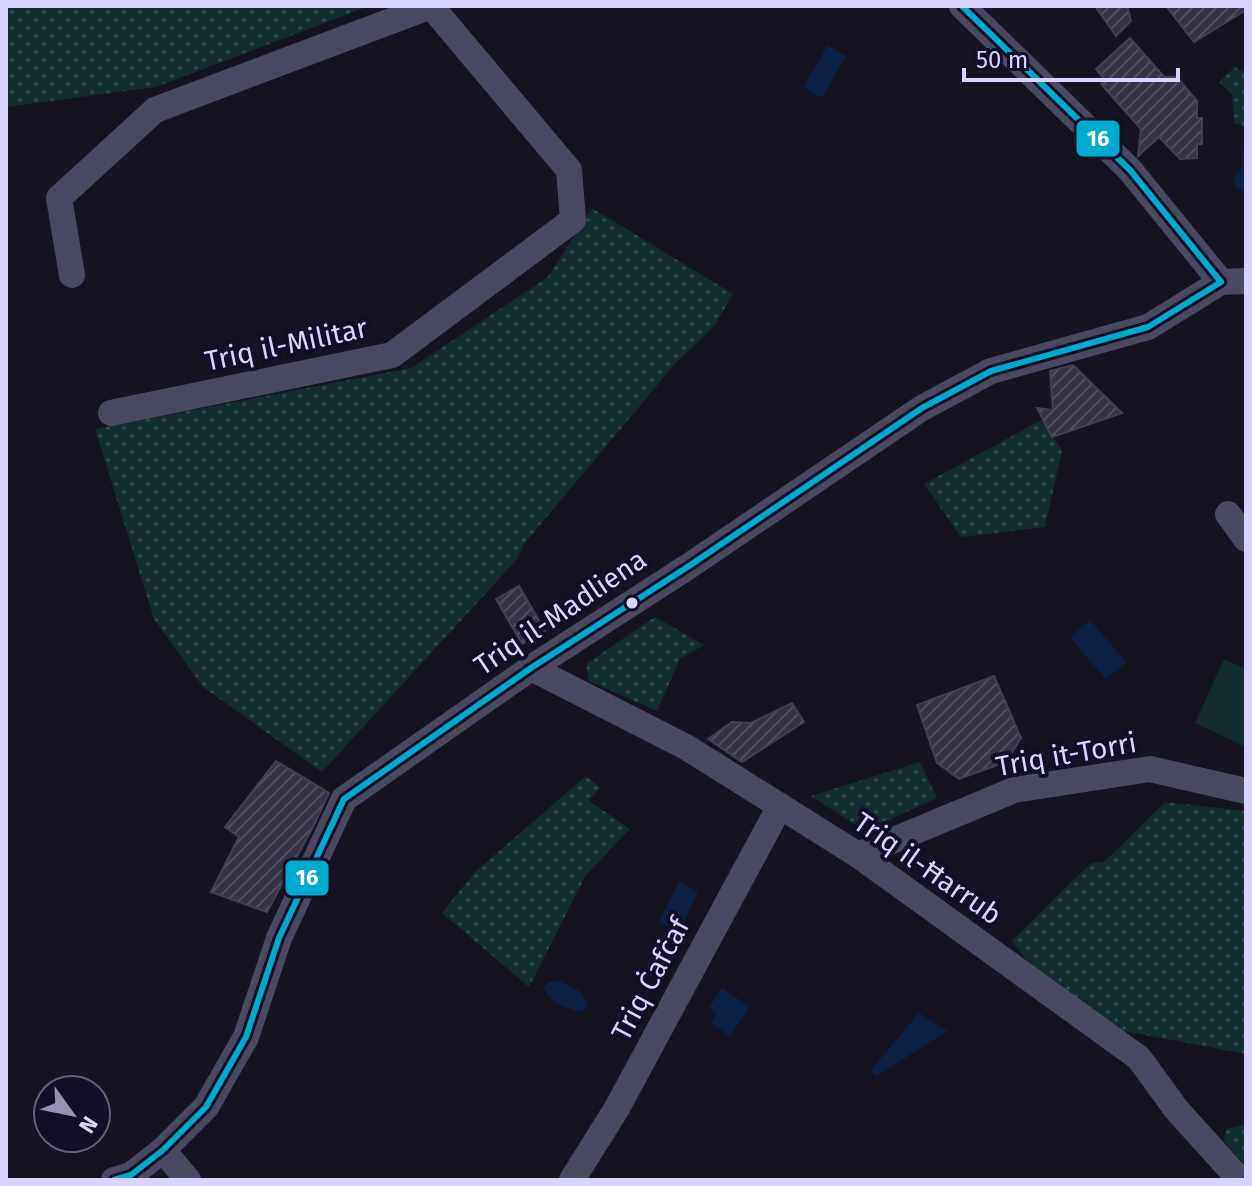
<svg xmlns="http://www.w3.org/2000/svg" width="1252" height="1186" viewBox="0 0 1252 1186" font-family="'Fira Sans',sans-serif">
<style>
.grass{fill:url(#grass-dots)}
.garden{fill:#132c2d}
.water{fill:#0d2144}
.building{fill:url(#building-hatch);stroke:#433f54;stroke-width:2}
.lines{fill:none;stroke-linecap:round;stroke-linejoin:round}
.minor{stroke:#4a4962;stroke-width:26}
.bus-1-casing{stroke:#130f26;stroke-width:12}
.bus-1{stroke:#00a9ce;stroke-width:6}
.bus-dot{fill:#d9d4ff;stroke:#130f26;stroke-width:3}
.labels{text-anchor:middle;stroke-width:8;stroke-linejoin:round;paint-order:stroke}
.street-label{font-size:28px;fill:#d9d4ff;stroke:#130f26}
.line-badge{stroke:#130f26;stroke-width:3}
.badge-label{font-size:22px;text-anchor:middle;font-weight:bold;fill:#fff}
</style>
<defs>
<pattern id="grass-dots" width="8" height="8" patternUnits="userSpaceOnUse" patternTransform="scale(2)"><rect width="8" height="8" fill="#132c2d"/><path d="M2 2h.1M6 6h.1" fill="none" stroke="#354a4c" stroke-width="1.8" stroke-linecap="round"/></pattern>
<pattern id="building-hatch" width="6" height="6" patternUnits="userSpaceOnUse" patternTransform="scale(2)"><rect width="6" height="6" fill="#343243"/><path d="M-1 1l2-2M0 6l6-6M5 7l2-2" fill="none" stroke="#514f5f"/></pattern>
</defs>
<rect width="100%" height="100%" fill="#161421"/>
<!-- grass -->
<g class="grass">
<path d="M6,6h363l-213,81 -150,20z"/>
<path d="M1235,67l11,7v53l-12,-4 -2,-29 -13,-12z"/>
<path d="M592,208l141,86 -18,31 -40,39 -151,180 -7,15 -195,213 -119,-85 -49,-68 -59,-190 316,-61 137,-91z"/>
<path d="M1043,419l19,32 -17,76 -84,10 -37,-53z"/>
<path d="M655,617l49,28 -24,14 -23,52 -68,-30 -3,-17z"/>
<path d="M920,762l17,36 -42,19 -26,17 -58,-38z"/>
<path d="M586,776l14,11 -11,14 41,28 -44,46 -57,112 -87,-74 32,-40z"/>
<path d="M1165,802l81,9v243l-127,-24 -82,-56 -25,-33 79,-78 13,-1z"/>
<path d="M1246,1124v42l-22,-25 2,-12z"/>
</g>
<!-- garden -->
<path class="garden" d="M1224,659l22,10v78l-51,-24z"/>
<!-- water -->
<g class="water">
<path d="M828,45l18,11 -24,42 -19,-11z"/>
<path d="M1246,145v48l-11,-6 -1,-10 9,-10 -1,-14z"/>
<path d="M1090,620l36,42 -20,17 -36,-41z"/>
<path d="M679,882l19,9 -19,41 -20,-10z"/>
<path d="M556,981c14,3 25,9 32,22l-3,6 -3,3c-15,-2 -34,-10 -38,-25l5,-5z"/>
<path d="M722,988l28,19 -20,29 -19,-13 6,-10 -8,-5z"/>
<path d="M919,1013l28,18 -70,45 -7,-5z"/>
</g>
<!-- building -->
<g class="building">
<path d="M1095,6h32l4,15 -15,15z"/>
<path d="M1166,6h80v4l-52,32z"/>
<path d="M1130,38l34,39h13l20,24v17h5v26h-5v14l-17,1 -21,-22 -21,19 3,-27 -40,-45 4,-4 -9,-11z"/>
<path d="M1073,365l49,48 -70,24 -15,-29 16,2 -3,-39z"/>
<path d="M519,586l26,45 -23,13 -26,-45z"/>
<path d="M994,676l27,62 -15,24 -47,17 -22,-16 -20,-58z"/>
<path d="M792,703l12,19 -62,40 -34,-23 24,-17 19,1z"/>
<path d="M276,761l53,32 -14,30 -48,89 -56,-20 28,-55 -14,-10z"/>
</g>
<g class="lines">
<!-- minor -->
<g class="minor">
<path d="M962,6l168,164 91,112"/>
<path d="M72,275l-13,-77 96,-88 276,-104 138,164 4,50 -181,135 -281,58"/>
<path d="M1228,514l18,25"/>
<path d="M531,668l155,79 172,108 281,203 37,51 64,71"/>
<path d="M858,855l156,-65 136,-21 96,22"/>
<path d="M163,1150l25,30"/>
<path d="M114,1180l17,-5 32,-25 43,-43 40,-70 33,-99 65,-139 187,-131 158,-102 233,-158 69,-37 157,-44 73,-45 25,-1"/>
<path d="M572,1180l45,-72 163,-302"/>
</g>
<defs>
<g id="bus-1">
<path d="M962,6l168,164 91,112"/>
<path d="M114,1180l17,-5 32,-25 43,-43 40,-70 33,-99 65,-139 187,-131 158,-102 233,-158 69,-37 157,-44 73,-45"/>
</g>
</defs>
<!-- bus-1 casing -->
<use href="#bus-1" class="bus-1-casing"/>
<!-- bus-1 -->
<use href="#bus-1" class="bus-1"/>
</g>
<!-- markers -->
<circle class="bus-dot" cx="632" cy="603" r="7"/>
<g class="labels">
<!-- street labels -->
<g class="street-label">
<text transform="translate(286 344) rotate(-12)" y="10">Triq il-Militar</text>
<text transform="translate(560 612) rotate(-34)" y="10">Triq il-Madliena</text>
<text transform="translate(1066 754) rotate(-10)" y="10">Triq it-Torri</text>
<text transform="translate(928 868) rotate(35)" y="10">Triq il-Ħarrub</text>
<text transform="translate(650 979) rotate(-62)" y="10">Triq Ċafċaf</text>
</g>
</g>
<g class="line-badge">
<rect x="1075" y="119" width="46" height="39" rx="8" fill="#00a9ce"/>
<rect x="284" y="859" width="46" height="38" rx="8" fill="#00a9ce"/>
</g>
<g class="badge-label">
<text x="1098" y="146">16</text>
<text x="307" y="885">16</text>
</g>
<!-- border -->
<rect width="1252" height="1186" fill="none" stroke="#d9d4ff" stroke-width="16"/>
<!-- north arrow -->
<g transform="translate(72 1114) rotate(123)"><circle r="38" fill="#130f26" stroke="#625e7d" stroke-width="2"/>
<path d="M0-6L14 30L0 20L-14 30Z" fill="#9591b1"/>
<text y="-12" font-size="22" font-weight="bold" text-anchor="middle" fill="#d9d4ff">N</text>
</g>
<!-- scale -->
<path d="M964 68v12h214v-12" fill="none" stroke="#d9d4ff" stroke-width="4"/>
<text x="976" y="68" font-size="24" fill="#d9d4ff" stroke="#130f26" stroke-width="6" paint-order="stroke">50 m</text>
</svg>
